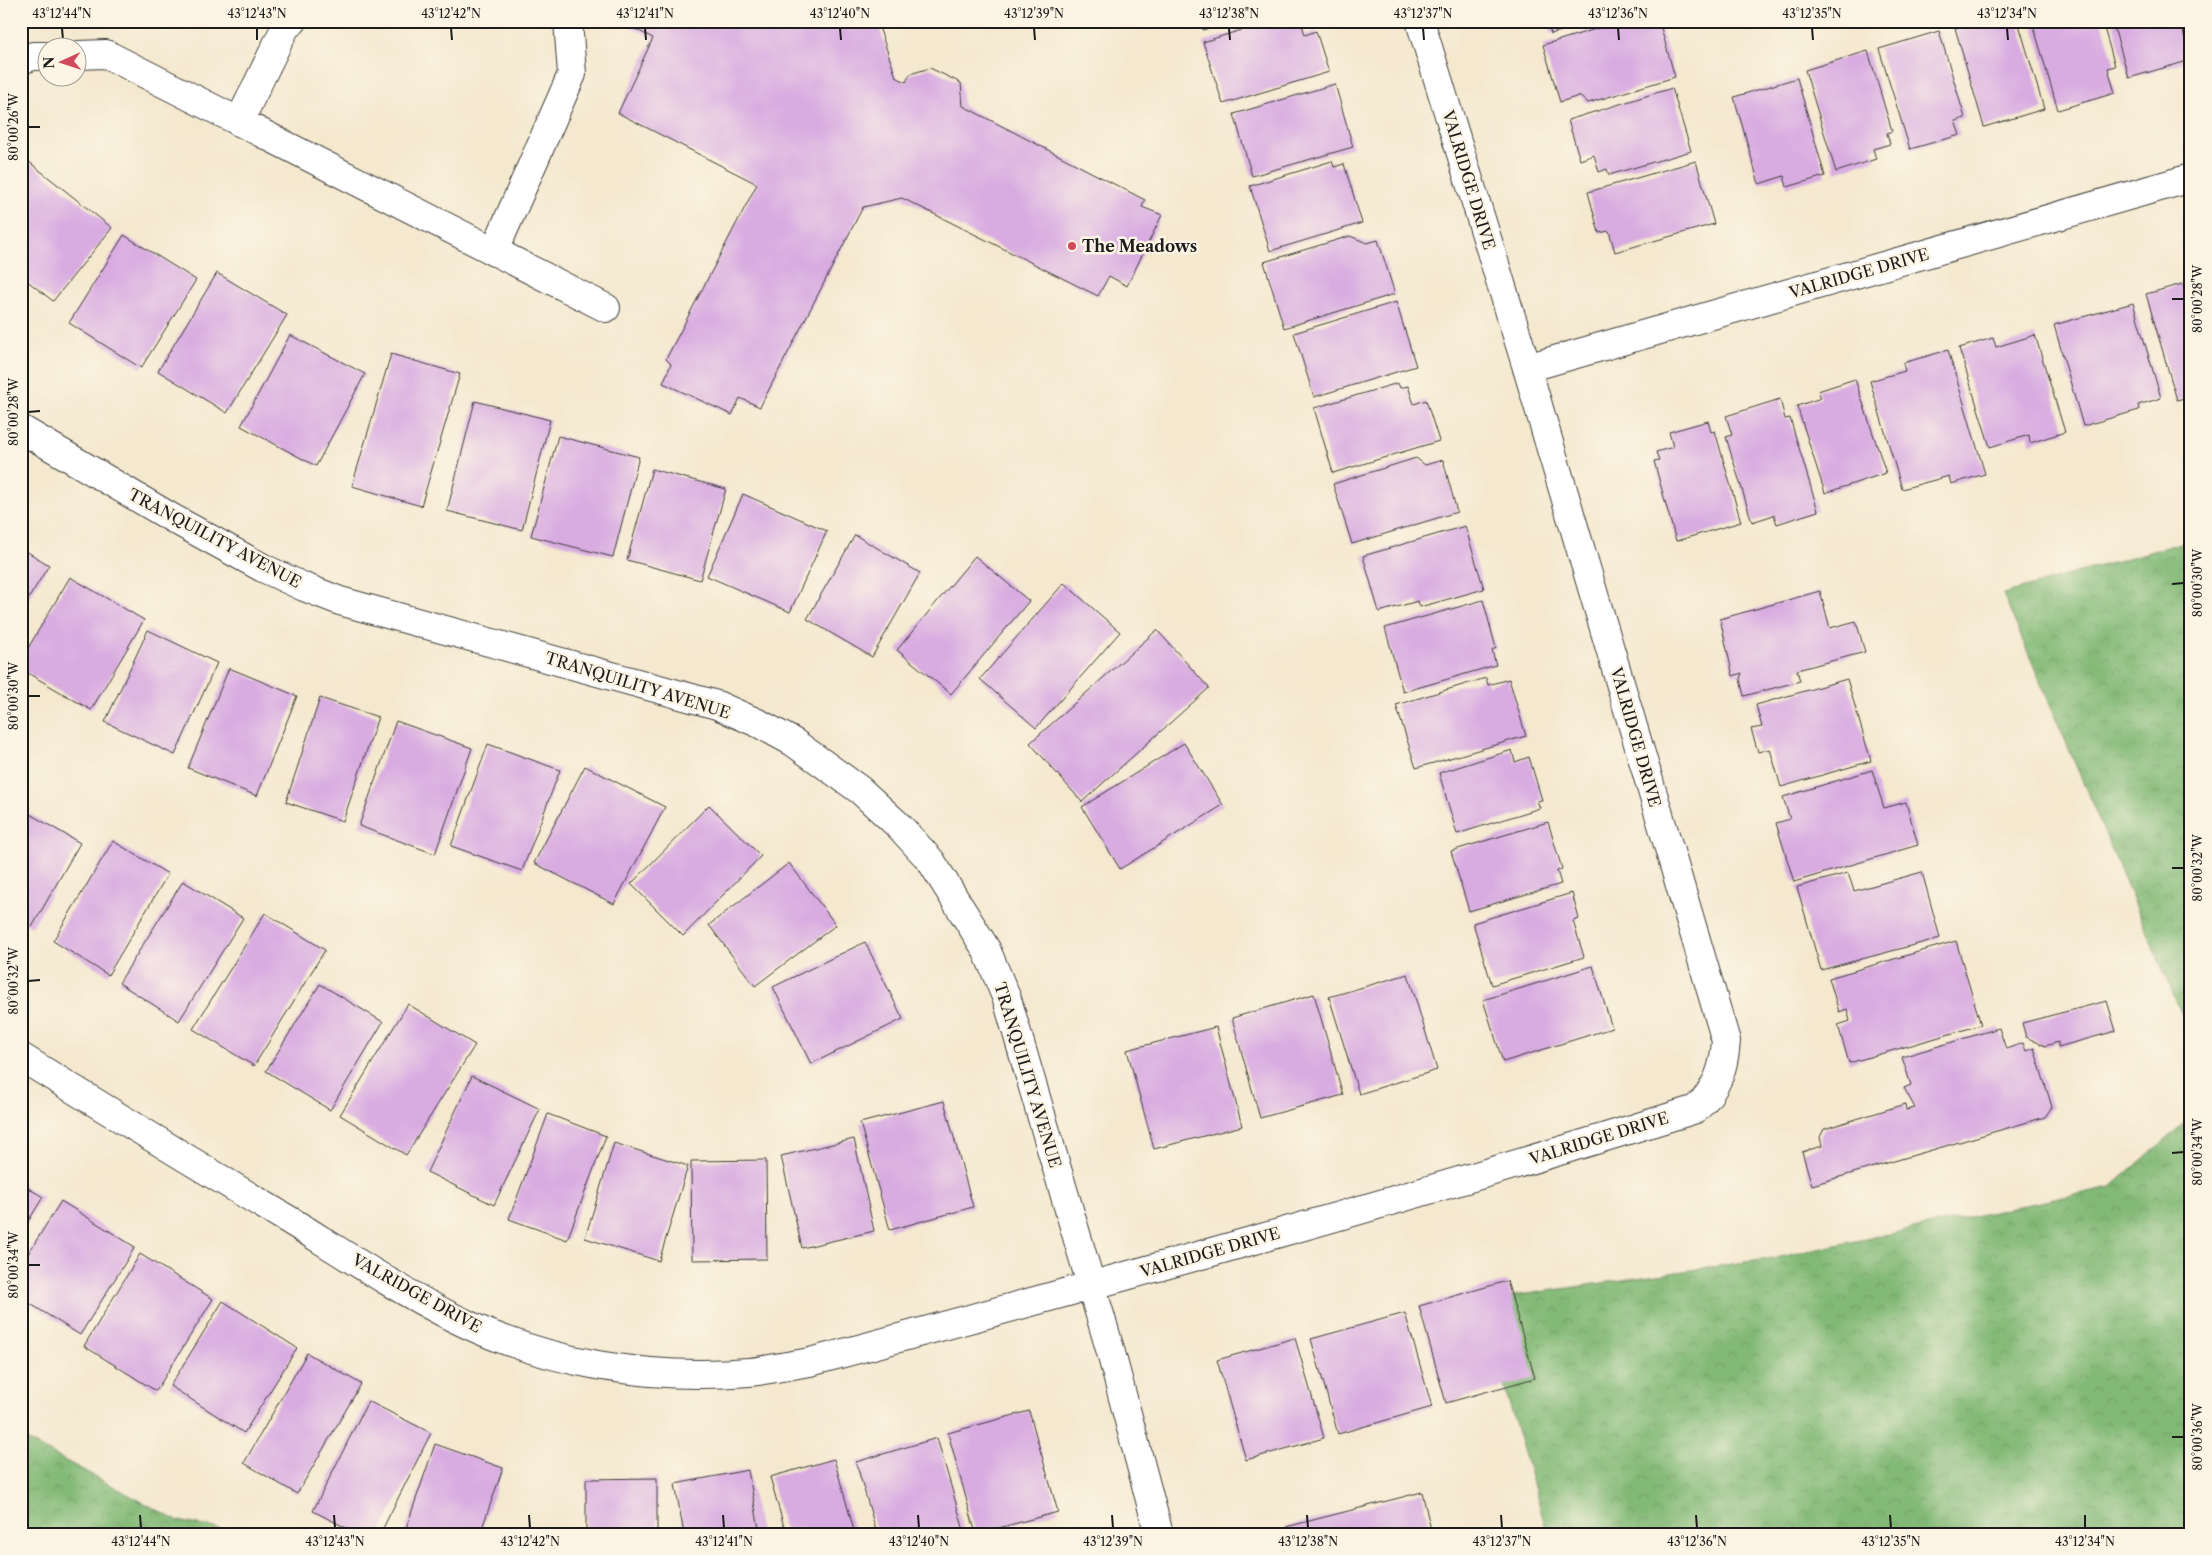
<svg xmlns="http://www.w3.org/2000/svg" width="2212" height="1555" viewBox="0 0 2212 1555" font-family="'Libre Caslon Text',serif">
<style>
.forest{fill:url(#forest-crowns);stroke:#4f6a49}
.building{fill:#d8abe1}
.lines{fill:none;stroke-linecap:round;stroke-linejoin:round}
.minor-casing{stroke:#3c3b37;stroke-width:30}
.minor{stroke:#fff;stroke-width:28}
.ticks{fill:none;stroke:#1c1c1c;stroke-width:2}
.poi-dot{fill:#d1495b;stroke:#fcf5e5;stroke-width:2}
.labels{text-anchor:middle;stroke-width:5;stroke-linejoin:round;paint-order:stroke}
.street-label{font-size:16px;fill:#1c1c1c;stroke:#fcf5e5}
.poi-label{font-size:16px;font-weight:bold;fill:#1c1c1c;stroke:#fcf5e5;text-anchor:start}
.neatline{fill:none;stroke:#1c1c1c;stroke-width:2}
.ticks-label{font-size:12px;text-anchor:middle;fill:#1c1c1c}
</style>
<defs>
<pattern id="forest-crowns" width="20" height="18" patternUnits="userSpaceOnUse" patternTransform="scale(1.25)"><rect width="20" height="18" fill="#82b976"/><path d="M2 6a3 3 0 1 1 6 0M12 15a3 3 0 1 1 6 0" fill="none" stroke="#709e66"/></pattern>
</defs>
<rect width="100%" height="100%" fill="#fcf5e5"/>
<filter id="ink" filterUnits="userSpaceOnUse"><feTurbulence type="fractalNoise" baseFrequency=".02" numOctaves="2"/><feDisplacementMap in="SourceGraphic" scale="10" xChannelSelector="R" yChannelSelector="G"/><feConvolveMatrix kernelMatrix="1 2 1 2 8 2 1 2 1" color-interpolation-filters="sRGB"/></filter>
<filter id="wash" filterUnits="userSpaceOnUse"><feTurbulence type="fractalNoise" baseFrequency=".0096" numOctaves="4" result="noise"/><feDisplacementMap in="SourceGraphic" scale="20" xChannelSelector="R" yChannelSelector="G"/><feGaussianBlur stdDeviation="1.12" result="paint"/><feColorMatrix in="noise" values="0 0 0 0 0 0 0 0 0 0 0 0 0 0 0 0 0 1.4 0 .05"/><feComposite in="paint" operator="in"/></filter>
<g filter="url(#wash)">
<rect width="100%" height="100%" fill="#f4e8cf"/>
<!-- forest -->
<g class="forest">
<path d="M2191,540v496l-188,-442z"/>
<path d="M2191,1117v417h-643l-69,-233 301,-44 331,-70z"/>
<path d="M21,1437l157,84 43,8 5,5h-205z"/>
</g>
<g id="blocks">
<!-- building -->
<g class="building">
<path d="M624,21h253l19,56 10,5 4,-8 20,-6 31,15 2,23 182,94 -3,7 20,8 -35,71 -18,-10 -11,20 -196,-98 -39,9 -103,200 -20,-9 -8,17 -69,-32 8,-19 -5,-5 91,-175 -139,-71 35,-75 -30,-15z"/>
<path d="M1200,21h29v1l-26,8z"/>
<path d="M1270,21h31l4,14 11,-4 13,41 -106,32 -20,-62z"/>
<path d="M1547,21h42v1l-38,12z"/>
<path d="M1622,21h37l16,56 -87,26 -9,-7 -19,6 -17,-57z"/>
<path d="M1978,21h40l26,88 -60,18 -29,-99z"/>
<path d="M2032,21h70l13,45 -7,2 7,25 -57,17z"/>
<path d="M2112,21h68l11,39 -62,18z"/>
<path d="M1939,31l26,87 -10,3 5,14 -50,14 -31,-100z"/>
<path d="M1868,51l24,80 -5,2 3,11 -17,5 3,10 -40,13 -31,-102z"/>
<path d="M1797,78l28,98 -38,11 -3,-11 -25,8 -25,-87z"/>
<path d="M1335,84l18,63 -101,29 -18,-62z"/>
<path d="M1672,88l19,63 -82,24 -2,-6 -8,3 -5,-17 -14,5 -12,-40z"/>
<path d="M23,157l89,71 -59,73 -32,-25z"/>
<path d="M1332,161l2,6 10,-3 18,59 -92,28 -20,-65z"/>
<path d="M1696,161l18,63 -99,28 -6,-21 -10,2 -11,-41z"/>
<path d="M124,235l72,45 -55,88 -72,-45z"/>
<path d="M1350,236l17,7 11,-3 17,54 -111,34 -20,-66z"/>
<path d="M217,273l70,42 -60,98 -69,-42z"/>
<path d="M2182,284l9,15v97l-14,4 -31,-106z"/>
<path d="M1396,302l20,64 -102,31 -20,-64z"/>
<path d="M2133,303l28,95 -23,7 1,5 -56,16 -29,-101z"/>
<path d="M290,335l75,39 -49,92 -75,-40z"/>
<path d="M2035,335l30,97 -35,11 -1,-8 -39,12 -31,-99 34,-10 3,9z"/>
<path d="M1948,350l37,124 -34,10 -2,-8 -47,13 -32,-108 35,-10 -2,-8z"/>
<path d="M391,354l69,20 -39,132 -69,-20z"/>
<path d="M1855,379l31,94 -61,20 -28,-87 24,-8 -3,-7z"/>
<path d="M1398,383l2,5 8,-2 6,18 12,-4 13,41 -106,32 -19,-65z"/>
<path d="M1780,399l5,20 5,-1 28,93 -41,13 -3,-9 -22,7 -26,-85 6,-2 -6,-19z"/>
<path d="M475,401l75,19 -28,110 -75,-19z"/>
<path d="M1708,421l3,11 4,-1 26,91 -65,19 -22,-80 5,-1 -3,-8 17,-5 -4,-15z"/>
<path d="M558,436l81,21 -26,100 -82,-21z"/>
<path d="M1416,458l9,7 18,-5 14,52 -105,32 -19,-60z"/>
<path d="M652,469l74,20 -26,91 -73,-20z"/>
<path d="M743,494l84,37 -37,81 -83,-36z"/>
<path d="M1465,526l19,63 -64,18 -2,-6 -39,11 -16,-56z"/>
<path d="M855,535l65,38 -48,84 -65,-38z"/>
<path d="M21,548l28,17 -28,46z"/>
<path d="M975,556l54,45 -78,93 -54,-44z"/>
<path d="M70,577l74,43 -53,90 -70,-41v-9z"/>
<path d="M1064,583l56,49 -84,96 -56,-49z"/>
<path d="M1820,591l10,37 26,-7 9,31 -68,18 3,11 -56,15 -4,-17 2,-6 -9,3 -13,-57z"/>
<path d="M1483,600l13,48 -4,2 4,15 -93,27 -18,-64z"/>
<path d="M148,630l69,33 -42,92 -70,-33z"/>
<path d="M1157,630l52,58 -127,114 -52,-59z"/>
<path d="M229,668l68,28 -40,100 -69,-28z"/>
<path d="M1486,678l2,7 21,-6 17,57 -110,32 -20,-63z"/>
<path d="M1847,679l24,82 -90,26 -11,-38 -12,3 -7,-23 11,-2 -6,-22z"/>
<path d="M320,698l58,19 -35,104 -57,-19z"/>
<path d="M396,721l76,27 -37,106 -76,-28z"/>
<path d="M1184,743l39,62 -103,64 -38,-62z"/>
<path d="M488,744l72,26 -38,101 -71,-25z"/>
<path d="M1512,750l3,12 14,-5 13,43 -5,1 3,7 -83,26 -18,-61z"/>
<path d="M585,766l80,41 -51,97 -80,-41z"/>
<path d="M1872,770l12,38 22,-6 12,43 -124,37 -18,-59 14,-4 -7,-22z"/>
<path d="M709,805l52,51 -78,80 -52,-52z"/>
<path d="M21,809l59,34 -48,84 -11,-6z"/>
<path d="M1548,822l14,47 -5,2 4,13 -92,27 -18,-60z"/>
<path d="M113,841l55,33 -60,101 -55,-34z"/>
<path d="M789,863l47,62 -81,61 -46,-61z"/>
<path d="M1922,872l18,66 -119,32 -24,-83 51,-14 6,18z"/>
<path d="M183,881l60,37 -64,103 -60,-38z"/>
<path d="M1572,893l7,26 -6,2 11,36 -92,28 -19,-62z"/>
<path d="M265,913l60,37 -71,116 -61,-37z"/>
<path d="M1956,941l25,84 -132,38 -11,-38 12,-4 -3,-12 -8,3 -10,-34z"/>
<path d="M865,942l38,77 -92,45 -38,-77z"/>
<path d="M1593,966l19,62 -109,34 -20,-62z"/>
<path d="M1408,974l29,96 -78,24 -30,-97z"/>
<path d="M320,984l63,38 -53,88 -64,-39z"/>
<path d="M1314,994l29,101 -83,23 -28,-100z"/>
<path d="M2107,1001l9,30 -58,16v-5l-13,4 -19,-9 -4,-14z"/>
<path d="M408,1004l67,41 -69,110 -66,-40z"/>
<path d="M1216,1027l26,99 -88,23 -27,-99z"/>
<path d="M1999,1028l7,21 17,-6 3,8 8,-3 18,59 -7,10 -233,68 -10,-33 20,-6 -2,-9 4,-8 81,-25 1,6 9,-2 -11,-20 7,-3 -9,-28z"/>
<path d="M472,1076l68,33 -46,96 -67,-33z"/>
<path d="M944,1101l29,106 -83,23 -30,-107z"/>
<path d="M548,1114l58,22 -39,104 -58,-21z"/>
<path d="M854,1139l20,92 -72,17 -21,-92z"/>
<path d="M614,1143l74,23 -29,95 -74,-23z"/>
<path d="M766,1160l1,99 -75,1 -1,-99z"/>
<path d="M21,1184l22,13 -22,36z"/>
<path d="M61,1201l74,46 -55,88 -59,-37v-33z"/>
<path d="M140,1254l73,45 -57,92 -72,-45z"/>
<path d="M1507,1281l28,97 -89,25 -27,-97z"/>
<path d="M223,1301l74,47 -53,85 -74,-47z"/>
<path d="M1405,1313l27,94 -94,27 -27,-95z"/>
<path d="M1295,1338l29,100 -78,22 -29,-100z"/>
<path d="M307,1353l54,31 -64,110 -53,-31z"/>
<path d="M368,1401l63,32 -51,101h-22l-45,-23z"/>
<path d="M1029,1411l29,101 -82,22 -28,-101z"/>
<path d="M937,1438l28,96h-88l-21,-72z"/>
<path d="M435,1444l68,24 -23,66h-76z"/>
<path d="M834,1459l21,75h-69l-16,-57z"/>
<path d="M748,1470l12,64h-76l-9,-50z"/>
<path d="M657,1478v56h-71v-55z"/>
<path d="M1422,1492l10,42h-145l-1,-7z"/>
<path d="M532,1529l40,3v2h-40z"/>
</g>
</g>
</g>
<g filter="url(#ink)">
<use href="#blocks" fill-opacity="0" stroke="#3c3b37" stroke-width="1"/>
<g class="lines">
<defs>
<g id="minor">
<path d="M78,55l28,-1 500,254"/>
<path d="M21,60l12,-4h15"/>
<path d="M239,122l47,-96 7,-5"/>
<path d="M494,252l78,-178 -4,-53"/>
<path d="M1527,368l664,-190"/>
<path d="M21,429l151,89 91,50 41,19 36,14 377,104 43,19 33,18 67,48 40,37 31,34 55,88 21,50 103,350 49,185"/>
<path d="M21,1057c91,56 182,112 273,166 53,33 106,68 162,96 90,45 194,61 293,53 21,-2 41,-7 61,-10 297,-80 593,-161 886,-253 21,-20 28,-40 30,-68l-199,-673 -107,-347"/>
</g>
</defs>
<!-- minor casing -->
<use href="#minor" class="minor-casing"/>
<!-- minor -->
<use href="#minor" class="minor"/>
</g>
</g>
<!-- ticks -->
<path class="ticks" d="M62,28l1,12M257,28v12M451,28l1,12M645,28l1,12M840,28l1,12M1034,28l1,12M1229,28l1,12M1423,28l1,12M1618,28l1,12M1812,28l1,12M2007,28l1,12M28,127h12M2172,299h12M28,412l12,-1M2172,584l12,-1M28,696h12M2172,868h12M28,981l12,-1M2172,1153l12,-1M28,1265h12M2172,1437h12M140,1515l1,13M334,1515l1,13M529,1515l1,13M723,1515l1,13M918,1515l1,13M1112,1515l1,13M1307,1515l1,13M1501,1515l1,13M1696,1515l1,13M1890,1515l1,13M2085,1515v13"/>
<!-- markers -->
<circle class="poi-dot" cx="1072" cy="246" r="5"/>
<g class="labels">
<!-- street labels -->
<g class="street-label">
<text transform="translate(1469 180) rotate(73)" y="6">VALRIDGE DRIVE</text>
<text transform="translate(1859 273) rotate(-16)" y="6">VALRIDGE DRIVE</text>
<text transform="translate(215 538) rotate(28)" y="6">TRANQUILITY AVENUE</text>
<text transform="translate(638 685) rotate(17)" y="6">TRANQUILITY AVENUE</text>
<text transform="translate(1636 737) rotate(74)" y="6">VALRIDGE DRIVE</text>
<text transform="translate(1028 1075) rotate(73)" y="6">TRANQUILITY AVENUE</text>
<text transform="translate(1599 1138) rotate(-17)" y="6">VALRIDGE DRIVE</text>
<text transform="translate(1210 1252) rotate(-16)" y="6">VALRIDGE DRIVE</text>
<text transform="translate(417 1293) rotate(29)" y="6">VALRIDGE DRIVE</text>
</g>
<!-- poi labels -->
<g class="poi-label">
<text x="1082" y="252">The Meadows</text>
</g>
</g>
<!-- margin -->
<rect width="2212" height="1555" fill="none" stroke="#fcf5e5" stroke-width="55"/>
<!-- north arrow -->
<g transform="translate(62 62) rotate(267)"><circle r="24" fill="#fcf5e5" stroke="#a29e95"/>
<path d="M0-4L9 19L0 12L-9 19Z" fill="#d1495b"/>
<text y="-8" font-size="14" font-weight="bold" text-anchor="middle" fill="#1c1c1c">N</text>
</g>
<rect x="28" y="28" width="2156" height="1500" class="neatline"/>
<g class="ticks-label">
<text x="62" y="18">43°12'44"N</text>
<text x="257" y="18">43°12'43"N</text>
<text x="451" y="18">43°12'42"N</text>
<text x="645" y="18">43°12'41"N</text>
<text x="840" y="18">43°12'40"N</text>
<text x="1034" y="18">43°12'39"N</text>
<text x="1229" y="18">43°12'38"N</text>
<text x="1423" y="18">43°12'37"N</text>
<text x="1618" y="18">43°12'36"N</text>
<text x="1812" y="18">43°12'35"N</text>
<text x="2007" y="18">43°12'34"N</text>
<text transform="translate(14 127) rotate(-90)" y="4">80°00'26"W</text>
<text transform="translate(2198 299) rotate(-90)" y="4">80°00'28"W</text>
<text transform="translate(14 412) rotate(-90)" y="4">80°00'28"W</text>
<text transform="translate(2198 583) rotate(-90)" y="4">80°00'30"W</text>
<text transform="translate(14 696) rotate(-90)" y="4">80°00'30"W</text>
<text transform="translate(2198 868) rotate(-90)" y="4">80°00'32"W</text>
<text transform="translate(14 981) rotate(-90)" y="4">80°00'32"W</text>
<text transform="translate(2198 1152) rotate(-90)" y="4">80°00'34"W</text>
<text transform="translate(14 1265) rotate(-90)" y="4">80°00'34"W</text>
<text transform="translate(2198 1437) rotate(-90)" y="4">80°00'36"W</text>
<text x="141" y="1546">43°12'44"N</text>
<text x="335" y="1546">43°12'43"N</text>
<text x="530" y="1546">43°12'42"N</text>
<text x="724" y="1546">43°12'41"N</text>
<text x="919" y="1546">43°12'40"N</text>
<text x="1113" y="1546">43°12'39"N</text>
<text x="1308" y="1546">43°12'38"N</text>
<text x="1502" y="1546">43°12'37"N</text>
<text x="1697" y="1546">43°12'36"N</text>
<text x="1891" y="1546">43°12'35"N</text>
<text x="2085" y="1546">43°12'34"N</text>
</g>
</svg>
